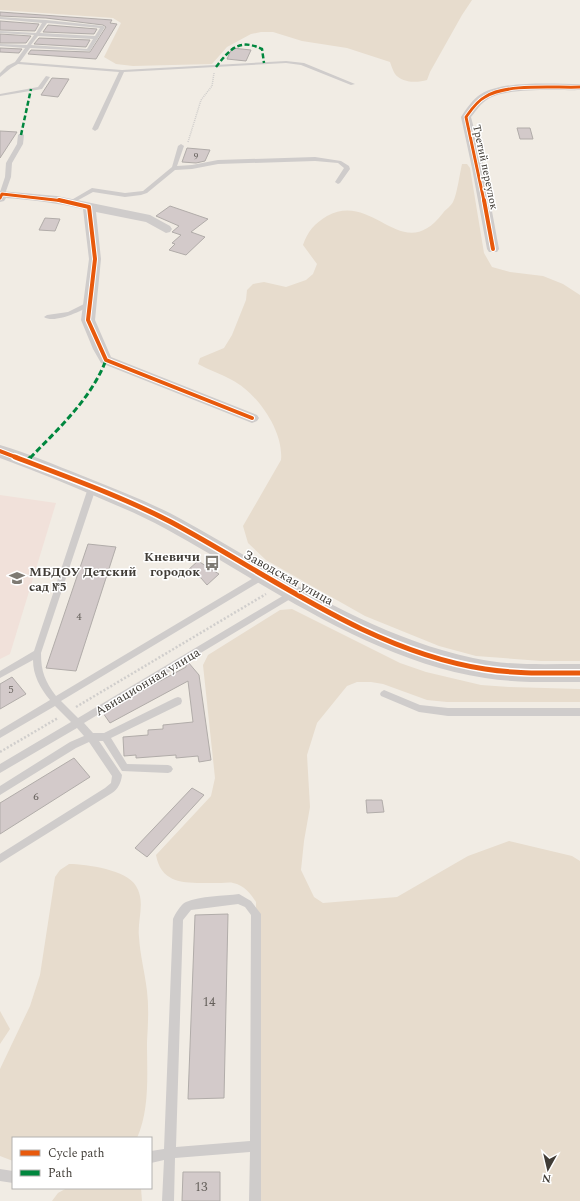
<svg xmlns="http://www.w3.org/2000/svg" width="580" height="1201" viewBox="0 0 580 1201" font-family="Spectral,serif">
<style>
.education{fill:#f1e1da}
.green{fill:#e7dccd}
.building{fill:#d3caca;stroke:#b1aca9}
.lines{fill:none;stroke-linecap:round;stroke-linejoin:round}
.path-far1{stroke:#d0cecc;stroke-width:1.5;stroke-dasharray:1 1;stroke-linecap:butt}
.path{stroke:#d0cecc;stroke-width:2.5;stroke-dasharray:2 2;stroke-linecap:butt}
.service{fill:#cfcccb;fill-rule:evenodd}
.minor{fill:#cfcccb;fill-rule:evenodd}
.tertiary{fill:#cfcccb;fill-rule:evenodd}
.quiet-far2{stroke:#00873e;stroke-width:2.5;stroke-dasharray:5 2.5;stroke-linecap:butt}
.quiet-far1{stroke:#00873e;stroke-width:3;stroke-dasharray:6 3;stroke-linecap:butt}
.quiet{stroke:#00873e;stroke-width:4;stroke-dasharray:8 4;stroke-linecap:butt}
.cycleway-far2-casing{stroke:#fff;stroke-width:4.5}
.cycleway-far1-casing{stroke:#fff;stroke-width:6}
.cycleway-casing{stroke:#fff;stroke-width:8}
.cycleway-far2{stroke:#e8590c;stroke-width:3}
.cycleway-far1{stroke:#e8590c;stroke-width:4}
.cycleway{stroke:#e8590c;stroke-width:5}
.labels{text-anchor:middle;stroke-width:3;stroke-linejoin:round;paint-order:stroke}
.far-number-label{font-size:9px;fill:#65605b}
.far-street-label{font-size:11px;fill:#403c36;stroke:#fff}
.number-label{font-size:11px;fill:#65605b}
.poi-label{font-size:13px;font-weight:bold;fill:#403c36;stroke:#fff;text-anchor:end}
.street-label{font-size:13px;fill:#403c36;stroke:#fff}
.near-number-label{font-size:13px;fill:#65605b}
</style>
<rect width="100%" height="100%" fill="#f1ece4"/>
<!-- education -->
<path class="education" d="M0,495l56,8 -46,151 -10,5z"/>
<!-- green -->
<g class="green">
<path d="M0,0h472l-10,15 -32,57 -3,8c-10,3 -25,3 -32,-6 -2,-3 -4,-9 -5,-12l-43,-14 -45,-7 -29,-9h-12l-10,2 -24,13 -15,17 -79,2 -17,-2 -12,-7 17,-34 -8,-5 -113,-8z"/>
<path d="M462,164h5l3,4 14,85 8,14 18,5 33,4 20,8 17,11v366h-39l-65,-5 -37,-10 -74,-30 -99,-56 -18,-17 -5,-17 38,-66c3,-29 -24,-67 -49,-80 -11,-6 -23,-10 -34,-16l2,-6 24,-10 8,-13 14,-35 1,-10 6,-6 11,-2 22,5 20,-7 7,-6 4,-10 -14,-19c5,-14 11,-21 24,-29 47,-26 75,51 116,-3 2,-3 8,-7 10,-11 4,-7 7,-30 9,-38z"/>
<path d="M292,609l108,54 26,9 55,13 28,2 71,2v13h-133l-20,-2 -44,-16 -12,-2h-14l-10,4 -30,37 -10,32 3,52 -6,34 -3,29 13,27 9,6 74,-6 71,-41 41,-15 63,15 8,5v340h-322l-2,-299c-5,-8 -12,-17 -23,-19 -3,-1 -8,0 -12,0 -27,-1 -59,6 -65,-28l55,-59 4,-18 -12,-113 5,-10 72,-45z"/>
<path d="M69,864c18,0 58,6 67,22 10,16 1,34 3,51 1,18 6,36 8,54 2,17 1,34 0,51 0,31 3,67 -10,96h-124v23l-13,-5v-87l30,-63 10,-31 15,-98 5,-7z"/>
<path d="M0,1011l10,18 -10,15z"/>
<path d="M67,1188h74l1,13h-90l6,-8z"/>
</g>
<!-- building -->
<g class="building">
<path d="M0,12l112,8 -2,3 7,1 -21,35 -68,-5 3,-4 59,2 16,-25 -3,-2 -57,-7 -46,-2z"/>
<path d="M0,21l39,3 -4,7 -35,-1z"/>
<path d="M48,25l49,4 -3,5 -51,-2z"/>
<path d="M0,34l31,2 -5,7h-26z"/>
<path d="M39,38l51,2 -4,7 -52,-3z"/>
<path d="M0,48l22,1 -3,4 -19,-1z"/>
<path d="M232,48l19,2 -5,11 -19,-2z"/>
<path d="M52,78l17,1 -11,18 -17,-2z"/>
<path d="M517,128h13l3,11h-13z"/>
<path d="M0,131l17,1 -17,26z"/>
<path d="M187,148l23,2 -5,11 -9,2 -14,-1z"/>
<path d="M170,206l38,13 -17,13 14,5 -19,18 -17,-5 6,-6 -3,-1 9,-8 -9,-3 7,-6 -23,-10z"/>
<path d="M45,218l15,1 -5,12 -16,-1z"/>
<path d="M88,544l28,3 -40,124 -30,-3z"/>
<path d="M198,561l21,13 -12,11 -6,-7 -13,-8z"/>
<path d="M188,662l11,13 12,85 -12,2 -1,-6 -22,2v-3l-40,3v-3l-12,1 -1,-19 25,-2v-5l15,-1v-4l30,-3 -5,-41 -78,42 -7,-10 33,-19 50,-27v-3z"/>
<path d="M12,677l14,17 -26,15v-25z"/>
<path d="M74,758l16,19 -90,57v-31z"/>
<path d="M192,788l12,7 -57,62 -12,-9z"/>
<path d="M366,800h16l2,12 -17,1z"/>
<path d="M228,914l-4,184 -36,1 7,-184z"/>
<path d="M183,1172h37v29h-38z"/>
</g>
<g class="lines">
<!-- path-far1 -->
<path class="path-far1" d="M188,142l13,-42 11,-14 2,-13"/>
<!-- path -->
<g class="path">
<path d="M76,707l190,-113"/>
<path d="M0,752l58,-34"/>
</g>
<!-- service -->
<g class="service">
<path d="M0,17l46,3 57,6 2,1 -15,24 -60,-3 -10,14 102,8 164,-9 18,2 51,21 -4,1 -50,-20 -15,-2 -162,9 -26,57 -3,2 -3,-2 27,-57 -101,-8 -7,4 -11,9v-4l7,-7 8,-4 10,-14 -25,-2v-2l27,1 7,-10 -34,-2v-2l36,2 6,-10 -42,-4zM47,23l53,5 -5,8 -55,-3zM38,36l55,3 -6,10 -56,-4z"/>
<path d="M46,76l4,1 -8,12 -42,7v-2l38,-7z"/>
<path d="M21,133l3,2 -1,9 -11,19 -1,14 -6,17 -5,2v-4l5,-15 1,-14 11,-19 1,-9z"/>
<path d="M181,144l3,2 -7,20 15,-1 26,-5 97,-3 26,4 8,5 1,3 -10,14 -2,1 -3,-2 9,-14 -6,-5 -23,-2 -97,3 -26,5 -17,1 -28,23 -6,2 -16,2 -32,-5 -20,11 -5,-1 24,-14 33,5 18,-2 29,-24 6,-21z"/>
<path d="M90,301l2,1v2c-9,7 -38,20 -48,13l3,-2 21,-3z"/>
<path d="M92,485l4,3 -55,165c0,19 4,28 15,43l204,-122h6l1,2 -1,2 -205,123 17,17 213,-127h6l1,2 -1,2 -213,128 9,10h11l71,-35 3,-1 3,1 1,3 -1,3 -70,34 16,26 41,1 3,1 2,3 -2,3 -3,1 -46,-2 -19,-30h-4l23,34c-1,8 -4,14 -10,18l-112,70v-9l105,-66 6,-5 1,-7 -23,-34 -13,6 -76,47v-9l70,-44 14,-6 -7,-8 -77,45v-9l71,-42 -16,-16 -55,32v-8l50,-30c-10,-12 -17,-25 -17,-40l-33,18v-7l34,-20 54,-163z"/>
<path d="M384,690l36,15 28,3h132v8h-132l-29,-4 -38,-16 -1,-2 1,-2z"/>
<path d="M239,894l12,7 10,13v287h-12l1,-49 -75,6 -1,43h-12l2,-41 -13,3v-12l13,-2 9,-230c2,-5 8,-15 13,-17 14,-6 38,-6 53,-8zM238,904l7,3 6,8 -1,226 -74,6 7,-227 8,-10z"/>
<path d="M0,1169l13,2v12l-13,-2z"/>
</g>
<!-- minor -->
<g class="minor">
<path d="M580,84v6c-23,1 -73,-3 -92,9 -7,4 -12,12 -17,18l13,51 15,81 -2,3h-8l-2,-3 -15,-81 -11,-51c5,-8 12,-18 20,-23 24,-14 72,-10 99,-10z"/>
<path d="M0,191l57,5 93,19 20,11 2,3 -2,3 -4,1 -20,-11 -50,-10 5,47 -6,61 16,37 146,58 2,3 -2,3 -5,2 -5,-2 -146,-58 -8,-14 -12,-29 8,-61 -6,-50c-25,-6 -51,-9 -77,-11l-2,3 -4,1z"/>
</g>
<!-- tertiary -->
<path class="tertiary" d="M0,445c28,8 55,20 83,31 32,13 67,26 98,43 94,52 185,116 292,139 35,8 72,6 107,6v18c-31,0 -64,1 -95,-4 -116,-18 -219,-94 -319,-149 -18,-10 -36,-18 -55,-26 -36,-16 -73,-31 -111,-45z"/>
<!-- quiet-far2 -->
<g class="quiet-far2">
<path d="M216,67c14,-18 23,-29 46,-18l2,14"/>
<path d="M21,135l10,-46"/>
</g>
<!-- quiet-far1 -->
<path class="quiet-far1" d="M30,458c29,-30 61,-59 76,-98"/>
<!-- quiet -->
<path class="quiet" d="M26,461l5,-4"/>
<defs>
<g id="cycleway-far2">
<path d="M0,198l2,-4 62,7"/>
<path d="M484,201l-18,-84c5,-7 11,-16 19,-20 21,-14 70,-9 95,-10"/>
</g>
<g id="cycleway-far1">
<path d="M59,200l30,7 6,52 -7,61 18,40 146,58"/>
<path d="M484,200l9,49"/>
<path d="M0,451l18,7"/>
</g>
<path id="cycleway" d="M15,457c52,20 106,39 156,65 101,54 198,129 314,147 31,5 63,4 95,4"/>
</defs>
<!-- cycleway-far2 casing -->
<use href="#cycleway-far2" class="cycleway-far2-casing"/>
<!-- cycleway-far1 casing -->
<use href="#cycleway-far1" class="cycleway-far1-casing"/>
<!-- cycleway casing -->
<use href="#cycleway" class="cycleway-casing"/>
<!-- cycleway-far2 -->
<use href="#cycleway-far2" class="cycleway-far2"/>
<!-- cycleway-far1 -->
<use href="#cycleway-far1" class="cycleway-far1"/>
<!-- cycleway -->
<use href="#cycleway" class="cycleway"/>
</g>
<!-- icons -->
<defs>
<symbol id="bus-bare" viewBox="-9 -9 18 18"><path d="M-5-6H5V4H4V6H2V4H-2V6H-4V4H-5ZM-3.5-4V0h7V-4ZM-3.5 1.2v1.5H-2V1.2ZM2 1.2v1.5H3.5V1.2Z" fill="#7e7a73" stroke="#fff" stroke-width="2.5" paint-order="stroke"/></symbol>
<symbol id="school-bare" viewBox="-9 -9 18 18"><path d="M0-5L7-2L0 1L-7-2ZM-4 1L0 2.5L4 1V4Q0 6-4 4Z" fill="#7e7a73" stroke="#fff" stroke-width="2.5" paint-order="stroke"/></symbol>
</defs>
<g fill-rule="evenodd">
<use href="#bus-bare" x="201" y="552" width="22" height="22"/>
<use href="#school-bare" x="6" y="567" width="22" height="22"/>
</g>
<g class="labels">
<!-- far-number labels -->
<g class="far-number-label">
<text x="196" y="159">9</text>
</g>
<!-- far-street labels -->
<g class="far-street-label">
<text transform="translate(486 167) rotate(78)" y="4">Третий переулок</text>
</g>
<!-- number labels -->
<g class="number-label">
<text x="79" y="620">4</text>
<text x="11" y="693">5</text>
<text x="36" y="800">6</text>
</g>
<!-- poi labels -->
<g class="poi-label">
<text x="200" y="561">Кневичи<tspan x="200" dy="15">городок</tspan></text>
<text x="29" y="576" text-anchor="start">МБДОУ Детский<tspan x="29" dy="15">сад №5</tspan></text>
</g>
<!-- street labels -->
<g class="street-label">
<text transform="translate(289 577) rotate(29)" y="5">Заводская улица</text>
<text transform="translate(147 681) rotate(-31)" y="5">Авиационная улица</text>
</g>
<!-- near-number labels -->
<g class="near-number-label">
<text x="209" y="1006">14</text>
<text x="201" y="1191">13</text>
</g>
</g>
<!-- legend -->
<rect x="12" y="1137" width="140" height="52" fill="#ffffff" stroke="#b3b1af"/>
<rect x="20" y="1150" width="20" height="6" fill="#e8590c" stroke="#b3b1af"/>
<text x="48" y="1157" font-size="12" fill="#403c36">Cycle path</text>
<rect x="20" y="1170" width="20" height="6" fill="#00873e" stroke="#b3b1af"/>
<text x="48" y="1177" font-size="12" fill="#403c36">Path</text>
<!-- north arrow -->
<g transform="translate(548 1169) rotate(188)" stroke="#ffffff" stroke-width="3" paint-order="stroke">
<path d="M0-3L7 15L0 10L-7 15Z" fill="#403c36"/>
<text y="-6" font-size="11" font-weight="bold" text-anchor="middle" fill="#403c36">N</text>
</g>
</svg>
